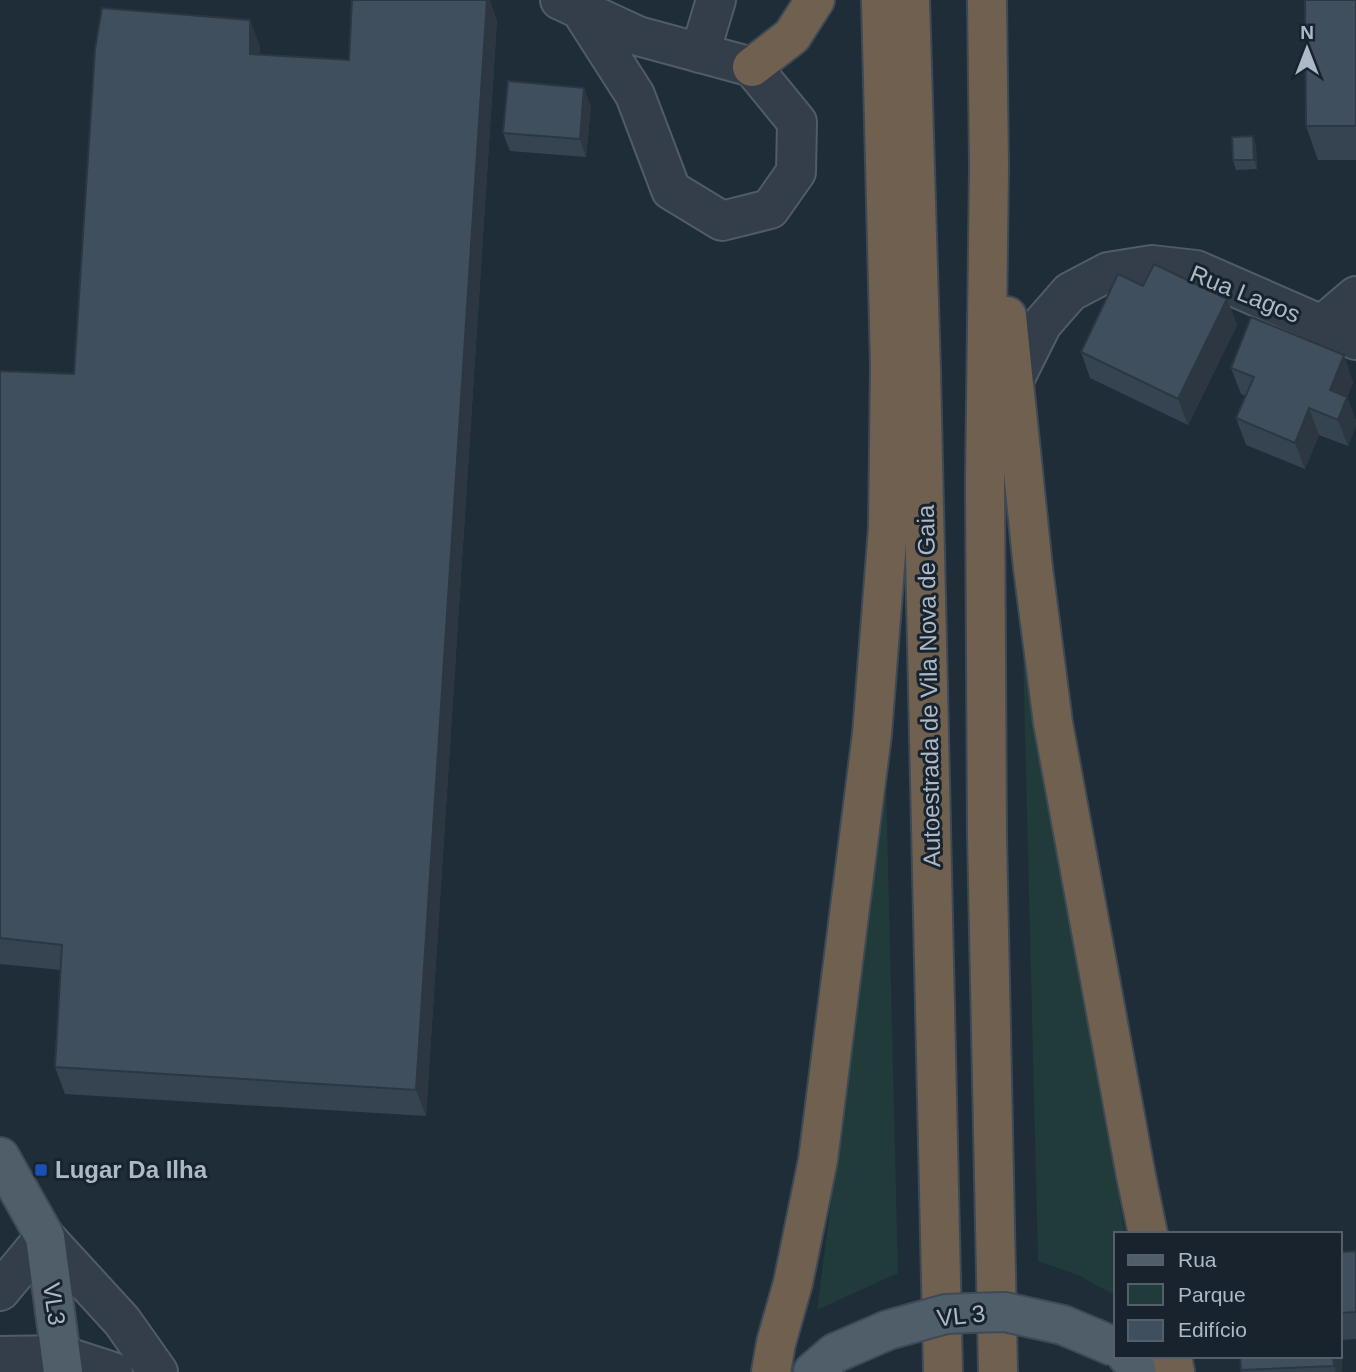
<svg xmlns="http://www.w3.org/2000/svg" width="1356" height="1372" viewBox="0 0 1356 1372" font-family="Arial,sans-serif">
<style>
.green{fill:#213a3a}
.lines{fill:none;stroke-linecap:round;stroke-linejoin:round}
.minor-casing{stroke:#505c67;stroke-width:42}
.major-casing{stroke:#3f4a56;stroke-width:42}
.highway-casing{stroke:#3d4954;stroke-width:42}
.minor{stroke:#333e4a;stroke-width:38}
.major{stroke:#505e6a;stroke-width:38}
.highway{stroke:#70604f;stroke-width:38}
.major-bridge-casing{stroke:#3f4a56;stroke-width:42;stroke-linecap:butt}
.major-bridge{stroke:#505e6a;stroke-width:38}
.wall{fill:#364451}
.shaded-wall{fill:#2c3742}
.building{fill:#3f4f5e;stroke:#2c3742;stroke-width:2}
.transit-dot{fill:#1a4fb4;stroke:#18232e;stroke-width:2.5}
.labels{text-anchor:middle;stroke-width:6;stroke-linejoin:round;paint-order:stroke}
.street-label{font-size:24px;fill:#adb9c6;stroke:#18232e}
.poi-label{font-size:24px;font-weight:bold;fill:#adb9c6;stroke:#18232e;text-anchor:start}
</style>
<rect width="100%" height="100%" fill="#1f2d39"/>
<!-- green -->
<g class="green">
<path d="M1023,650l102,584h-9v62l-36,-20 -42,-15z"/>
<path d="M886,781l12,492 -81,37z"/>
</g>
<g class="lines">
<defs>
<g id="minor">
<path d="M560,0l78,36 114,31 45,55 -1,50 -26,37 -48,12 -51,-31 -36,-95 -55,-86"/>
<path d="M700,53l16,-53"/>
<path d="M1322,325l34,-29"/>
<path d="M1015,378l27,-54 28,-32 38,-20 44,-7 44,5 160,70"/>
<path d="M0,1291l45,-54 77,84 36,51"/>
<path d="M0,1356l61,-1 52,17"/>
</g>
<g id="major">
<path d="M0,1157l45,80 18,135"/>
<path d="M1127,1356l21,16"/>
<path d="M813,1372l22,-19"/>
</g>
<g id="highway">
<path d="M910,0l11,371 22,1001"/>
<path d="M987,0l2,167 -4,316 2,352 11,537"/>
<path d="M752,67l40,-31 23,-36"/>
<path d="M1007,316l26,252 20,155 83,453 12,58"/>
<path d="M1172,1356l3,16"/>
<path d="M771,1372l5,-29 17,-60 25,-123 54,-426 16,-206 2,-163 -9,-365"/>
</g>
</defs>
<!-- minor casing -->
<use href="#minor" class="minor-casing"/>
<!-- major casing -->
<use href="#major" class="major-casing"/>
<!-- highway casing -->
<use href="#highway" class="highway-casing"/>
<!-- minor -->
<use href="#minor" class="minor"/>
<!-- major -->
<use href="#major" class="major"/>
<!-- highway -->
<use href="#highway" class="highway"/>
<defs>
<path id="major-bridge" d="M835,1353l53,-23 58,-16 23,-1 36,-1 58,13 52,22"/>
</defs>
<!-- major-bridge casing -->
<use href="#major-bridge" class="major-bridge-casing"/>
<!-- major-bridge -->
<use href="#major-bridge" class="major-bridge"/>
</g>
<!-- wall -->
<g class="wall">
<path d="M1356,0v160h-38l-12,-34z"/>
<path d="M250,20l10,27v8l89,5 148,-40 -71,1096 -361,-22 -10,-27 6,-97 -61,-6v-593l74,3z"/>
<path d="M591,106l-5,51 -76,-6 -7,-18z"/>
<path d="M1253,136l3,10 1,23 -21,1 -3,-10z"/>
<path d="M1143,286l84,13 10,26 -49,100 -98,-47 -9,-26z"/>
<path d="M1231,368l122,14 -6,15 9,24v5l-8,20 -29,-11 -14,34 -59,-24 -10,-27 10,-22 -5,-2z"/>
<path d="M1356,1251v88l-15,1 1,32h-101v-2l99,-14v-104z"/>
</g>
<!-- shaded-wall -->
<g class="shaded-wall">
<path d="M487,0h3l7,20 -71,1096 -10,-26z"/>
<path d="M250,20l10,27v34l-10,-27z"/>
<path d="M584,88l7,18 -5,51 -6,-18z"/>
<path d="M1253,136l3,10 1,23 -3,-9z"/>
<path d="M1227,299l10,26 -49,100 -10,-26z"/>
<path d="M1344,355l9,27 -14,34 -9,-26z"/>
<path d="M1347,397l9,24v5l-8,20 -10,-26z"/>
<path d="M1309,408l10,27 -14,34 -10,-26z"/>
<path d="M1340,1338l2,34h-6l-2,-6 -1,-10h7z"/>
</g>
<!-- building -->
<g class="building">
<path d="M352,0h135l-71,1090 -361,-23 7,-122 -62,-7v-567l74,3 21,-325 7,-41 148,12v34l99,6z"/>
<path d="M1305,0h51v126h-50z"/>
<path d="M508,81l76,7 -4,51 -77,-6z"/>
<path d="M1253,136l1,24h-21l-1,-23z"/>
<path d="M1154,264l73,35 -49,100 -97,-47 37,-78 25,12z"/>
<path d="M1251,317l93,38 -14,35 17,7 -9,23 -29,-12 -14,35 -59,-25 18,-41 -23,-9z"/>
<path d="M1356,1251v61l-16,1v-61z"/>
<path d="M1240,1356h93l1,10 -93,4z"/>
</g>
<!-- markers -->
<rect class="transit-dot" x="34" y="1163" width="14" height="14" rx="3.5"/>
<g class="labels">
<!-- street labels -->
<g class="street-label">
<text transform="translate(1245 294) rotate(22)" y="8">Rua Lagos</text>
<text transform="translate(929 686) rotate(-91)" y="8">Autoestrada de Vila Nova de Gaia</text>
<text transform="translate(54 1304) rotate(82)" y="8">VL3</text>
<text transform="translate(961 1316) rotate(-6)" y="8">VL 3</text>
</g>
<!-- poi labels -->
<g class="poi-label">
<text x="55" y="1178">Lugar Da Ilha</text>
</g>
</g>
<!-- legend -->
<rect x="1114" y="1232" width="228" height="126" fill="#18232e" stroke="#545f6b" stroke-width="2"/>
<rect x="1128" y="1255" width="35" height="10" fill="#505e6a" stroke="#545f6b" stroke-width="2"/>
<text x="1178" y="1267" font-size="21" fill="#adb9c6">Rua</text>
<rect x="1128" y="1284" width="35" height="21" fill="#213a3a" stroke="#545f6b" stroke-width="2"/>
<text x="1178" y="1302" font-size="21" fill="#adb9c6">Parque</text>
<rect x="1128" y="1320" width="35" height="21" fill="#3f4f5e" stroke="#545f6b" stroke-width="2"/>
<text x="1178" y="1337" font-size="21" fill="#adb9c6">Edifício</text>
<!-- north arrow -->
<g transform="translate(1307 49)" stroke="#18232e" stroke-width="5" paint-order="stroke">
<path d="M0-5L12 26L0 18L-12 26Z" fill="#adb9c6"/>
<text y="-10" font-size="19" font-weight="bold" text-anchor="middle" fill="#adb9c6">N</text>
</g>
</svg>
